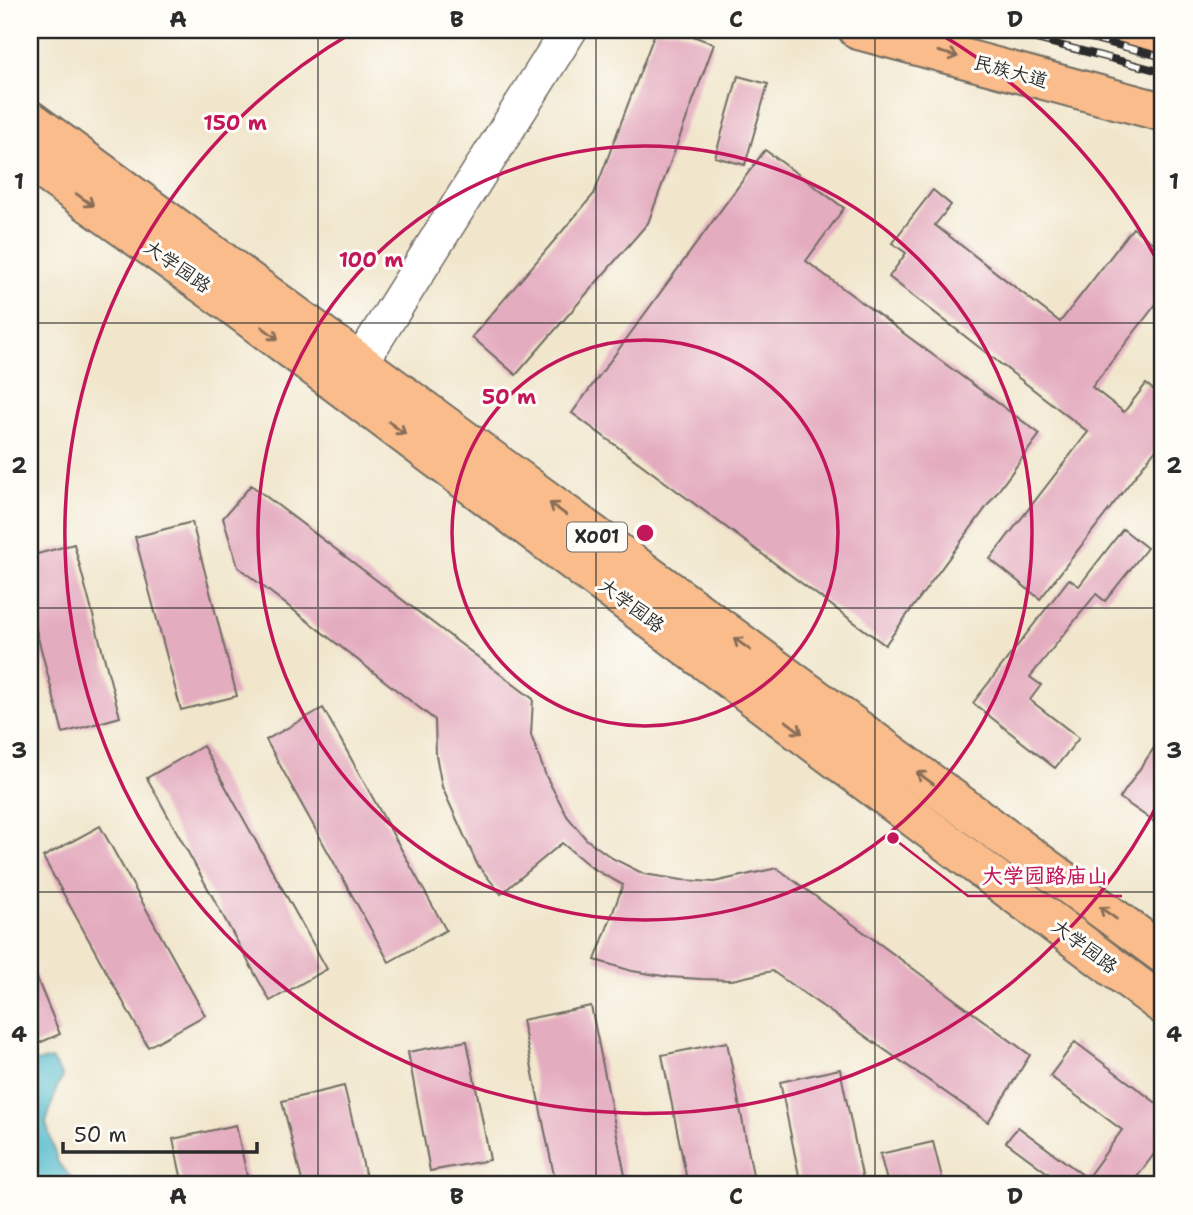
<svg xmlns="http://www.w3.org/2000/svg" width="1193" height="1215" viewBox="0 0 1193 1215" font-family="'Shantell Sans','LXGW WenKai TC',sans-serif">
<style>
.water{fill:#4fbacb;stroke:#3d727b;stroke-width:2}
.building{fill:#e4acbf}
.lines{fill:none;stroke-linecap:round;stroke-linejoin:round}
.tertiary-casing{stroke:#706c63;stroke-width:38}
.primary-casing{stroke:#706c63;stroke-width:42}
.tertiary{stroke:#fff;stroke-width:35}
.primary{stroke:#f9bc8a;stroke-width:38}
.rail-casing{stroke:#2b2b2b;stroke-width:8}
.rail{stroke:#fdfcf7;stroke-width:5;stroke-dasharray:16;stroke-linecap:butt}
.oneway{stroke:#886c56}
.grid{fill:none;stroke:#2b2b2b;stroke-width:2;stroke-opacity:0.55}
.ring{fill:none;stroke:#c2185b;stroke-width:3.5}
.labels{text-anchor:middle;stroke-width:6;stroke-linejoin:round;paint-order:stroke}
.shield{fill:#fdfcf7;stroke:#6a6a68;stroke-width:2}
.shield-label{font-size:18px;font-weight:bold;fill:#2b2b2b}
.street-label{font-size:19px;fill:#2b2b2b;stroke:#fdfcf7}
.centre{fill:#c2185b;stroke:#fdfcf7;stroke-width:3.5}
.ring-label{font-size:21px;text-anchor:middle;font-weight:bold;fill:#c2185b;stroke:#fdfcf7;stroke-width:6;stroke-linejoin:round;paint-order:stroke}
.leader{fill:none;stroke:#c2185b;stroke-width:2.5}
.callout-dot{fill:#c2185b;stroke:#fdfcf7;stroke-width:2.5}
.callout-label{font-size:21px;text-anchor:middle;font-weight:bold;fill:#c2185b;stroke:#fdfcf7;stroke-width:6;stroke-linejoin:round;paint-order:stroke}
.neatline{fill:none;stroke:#2b2b2b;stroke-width:2.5}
.grid-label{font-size:23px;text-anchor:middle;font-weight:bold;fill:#2b2b2b}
</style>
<rect width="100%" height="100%" fill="#fdfcf7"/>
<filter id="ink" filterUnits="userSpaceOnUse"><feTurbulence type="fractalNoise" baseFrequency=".0143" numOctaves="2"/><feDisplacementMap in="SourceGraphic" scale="14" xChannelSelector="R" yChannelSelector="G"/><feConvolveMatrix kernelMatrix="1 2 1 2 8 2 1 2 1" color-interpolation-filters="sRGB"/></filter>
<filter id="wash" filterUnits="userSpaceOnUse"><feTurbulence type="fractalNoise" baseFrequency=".00686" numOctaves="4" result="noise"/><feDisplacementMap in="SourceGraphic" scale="28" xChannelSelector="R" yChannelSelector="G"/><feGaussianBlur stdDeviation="1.57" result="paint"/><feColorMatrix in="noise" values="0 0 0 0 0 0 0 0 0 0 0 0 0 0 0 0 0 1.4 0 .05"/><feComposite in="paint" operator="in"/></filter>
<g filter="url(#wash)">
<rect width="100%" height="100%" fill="#f1e6cc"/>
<!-- water -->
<path class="water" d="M51,1059l12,18 -6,10 -11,36 12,40 20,22h-48v-122z"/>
<g id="blocks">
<!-- building -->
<g class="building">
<path d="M656,30h21l37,14 -66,179 -132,152 -44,-38 122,-143z"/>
<path d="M738,76l30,8 -23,81 -30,-8z"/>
<path d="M765,150l79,58 -38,53 234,173 -155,211 -313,-232z"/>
<path d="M933,190l18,15 -16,20 125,97 73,-94 30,23v44l-71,92 32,25 22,-28 17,13v43l-123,159 -50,-40 98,-127 -199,-155 17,-24 -14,-10z"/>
<path d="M251,485l282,214 -2,36 15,41 21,40 19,23 26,19 32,16 38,6 32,2 63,-14 253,187 -42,67 -216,-151 -40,9 -31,-1 -32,-2 -37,-6 -37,-11 28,-75 -31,-17 -30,-25 -61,51 -24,-30 -35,-77 -6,-32 -1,-35 -197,-153 -15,-49z"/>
<path d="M192,522l45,174 -56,14 -46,-173z"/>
<path d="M1123,529l24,19 -42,53 -9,-7 -66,83 11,8 -11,15 49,38 -24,30 -82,-65 96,-124 10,7z"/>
<path d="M74,544l46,173 -57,16 -33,-126v-51z"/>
<path d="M323,708l123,222 -57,32 -123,-222z"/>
<path d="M1156,745l7,5v78l-43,-30z"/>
<path d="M203,746l124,223 -57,32 -123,-223z"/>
<path d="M100,826l105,189 -57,32 -105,-190z"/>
<path d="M30,962l30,72 -30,13z"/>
<path d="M591,1006l36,179h-71l-34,-165z"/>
<path d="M467,1041l23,119 -60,11 -22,-119z"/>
<path d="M727,1042l28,143h-67l-26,-130z"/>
<path d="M1075,1042l88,66v34l-32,43h-67l-58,-43 12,-15 69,51 35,-48 -72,-54z"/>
<path d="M840,1069l24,116h-63l-21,-103z"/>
<path d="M344,1086l24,99h-65l-21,-84z"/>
<path d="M236,1125l13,60h-66l-10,-46z"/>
<path d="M933,1142l11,43h-56l-8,-31z"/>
</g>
</g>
</g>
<g filter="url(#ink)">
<use href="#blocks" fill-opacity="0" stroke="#706c63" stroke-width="2"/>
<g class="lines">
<defs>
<path id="tertiary" d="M344,384l16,-21 209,-333"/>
<g id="primary">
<path d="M858,30l305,82"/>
<path d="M1131,30l32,9"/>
<path d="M30,120l1133,834"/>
<path d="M30,161l197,140 936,704"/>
</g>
</defs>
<!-- tertiary casing -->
<use href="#tertiary" class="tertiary-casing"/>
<!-- primary casing -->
<use href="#primary" class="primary-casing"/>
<!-- tertiary -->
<use href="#tertiary" class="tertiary"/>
<!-- primary -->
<use href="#primary" class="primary"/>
<defs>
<g id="rail">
<path d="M1002,30l161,42"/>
<path d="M1060,30l103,27"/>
</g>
</defs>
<!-- rail casing -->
<use href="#rail" class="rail-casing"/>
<!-- rail -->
<use href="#rail" class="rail"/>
</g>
<!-- one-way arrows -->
<defs><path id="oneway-shaft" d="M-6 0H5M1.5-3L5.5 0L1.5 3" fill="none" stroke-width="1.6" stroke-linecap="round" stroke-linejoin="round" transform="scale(1.75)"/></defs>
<g class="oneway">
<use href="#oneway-shaft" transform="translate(948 54) rotate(15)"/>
<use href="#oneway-shaft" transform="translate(85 200) rotate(35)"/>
<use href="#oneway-shaft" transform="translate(270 333) rotate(37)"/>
<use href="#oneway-shaft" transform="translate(397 428) rotate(37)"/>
<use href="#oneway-shaft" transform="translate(558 509) rotate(-144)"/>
<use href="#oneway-shaft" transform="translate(742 644) rotate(-144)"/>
<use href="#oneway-shaft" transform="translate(794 727) rotate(37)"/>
<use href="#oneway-shaft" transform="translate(925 778) rotate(-144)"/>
<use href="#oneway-shaft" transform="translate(1108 913) rotate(-144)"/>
</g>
</g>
<!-- grid -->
<path class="grid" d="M318,30v1155M596,30v1155M875,30v1155M30,323h1133M30,608h1133M30,892h1133"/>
<!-- distance rings -->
<g class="ring">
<circle cx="645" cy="533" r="193"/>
<circle cx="645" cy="533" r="387"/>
<path d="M1162 796A580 580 0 1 1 355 31M935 31A580 580 0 0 1 1162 270"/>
</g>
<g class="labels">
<!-- shield labels -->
<rect class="shield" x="567" y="522.5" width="60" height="29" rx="5"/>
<g class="shield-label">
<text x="597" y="543">X001</text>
</g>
<!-- street labels -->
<g class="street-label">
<text transform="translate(1011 71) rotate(15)" y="7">民族大道</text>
<text transform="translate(178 266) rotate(35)" y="7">大学园路</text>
<text transform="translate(632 605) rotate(37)" y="7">大学园路</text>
<text transform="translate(1085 946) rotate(37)" y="7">大学园路</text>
</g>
</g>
<circle cx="645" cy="533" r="10" class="centre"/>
<g class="ring-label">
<text x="235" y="130">150 m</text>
<text x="371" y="267">100 m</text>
<text x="509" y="404">50 m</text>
</g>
<!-- callouts -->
<path class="leader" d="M893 838L968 896H1122"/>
<circle class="callout-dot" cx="893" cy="838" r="7"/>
<g class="callout-label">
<text x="1045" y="883">大学园路庙山</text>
</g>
<!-- margin -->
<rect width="1193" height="1215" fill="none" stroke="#fdfcf7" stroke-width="77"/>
<!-- scale -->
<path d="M63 1142v10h194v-10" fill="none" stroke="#2b2b2b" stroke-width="3.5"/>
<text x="74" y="1142" font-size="21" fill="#2b2b2b" stroke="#fdfcf7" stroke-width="5" paint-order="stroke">50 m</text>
<rect x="38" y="38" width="1116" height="1138" class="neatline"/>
<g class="grid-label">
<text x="178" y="27">A</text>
<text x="457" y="27">B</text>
<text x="736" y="27">C</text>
<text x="1015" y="27">D</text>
<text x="19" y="189">1</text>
<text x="1174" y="189">1</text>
<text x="19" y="473">2</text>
<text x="1174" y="473">2</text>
<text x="19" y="758">3</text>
<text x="1174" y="758">3</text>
<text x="19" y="1042">4</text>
<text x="1174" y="1042">4</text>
<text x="178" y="1204">A</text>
<text x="457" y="1204">B</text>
<text x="736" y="1204">C</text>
<text x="1015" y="1204">D</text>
</g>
</svg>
